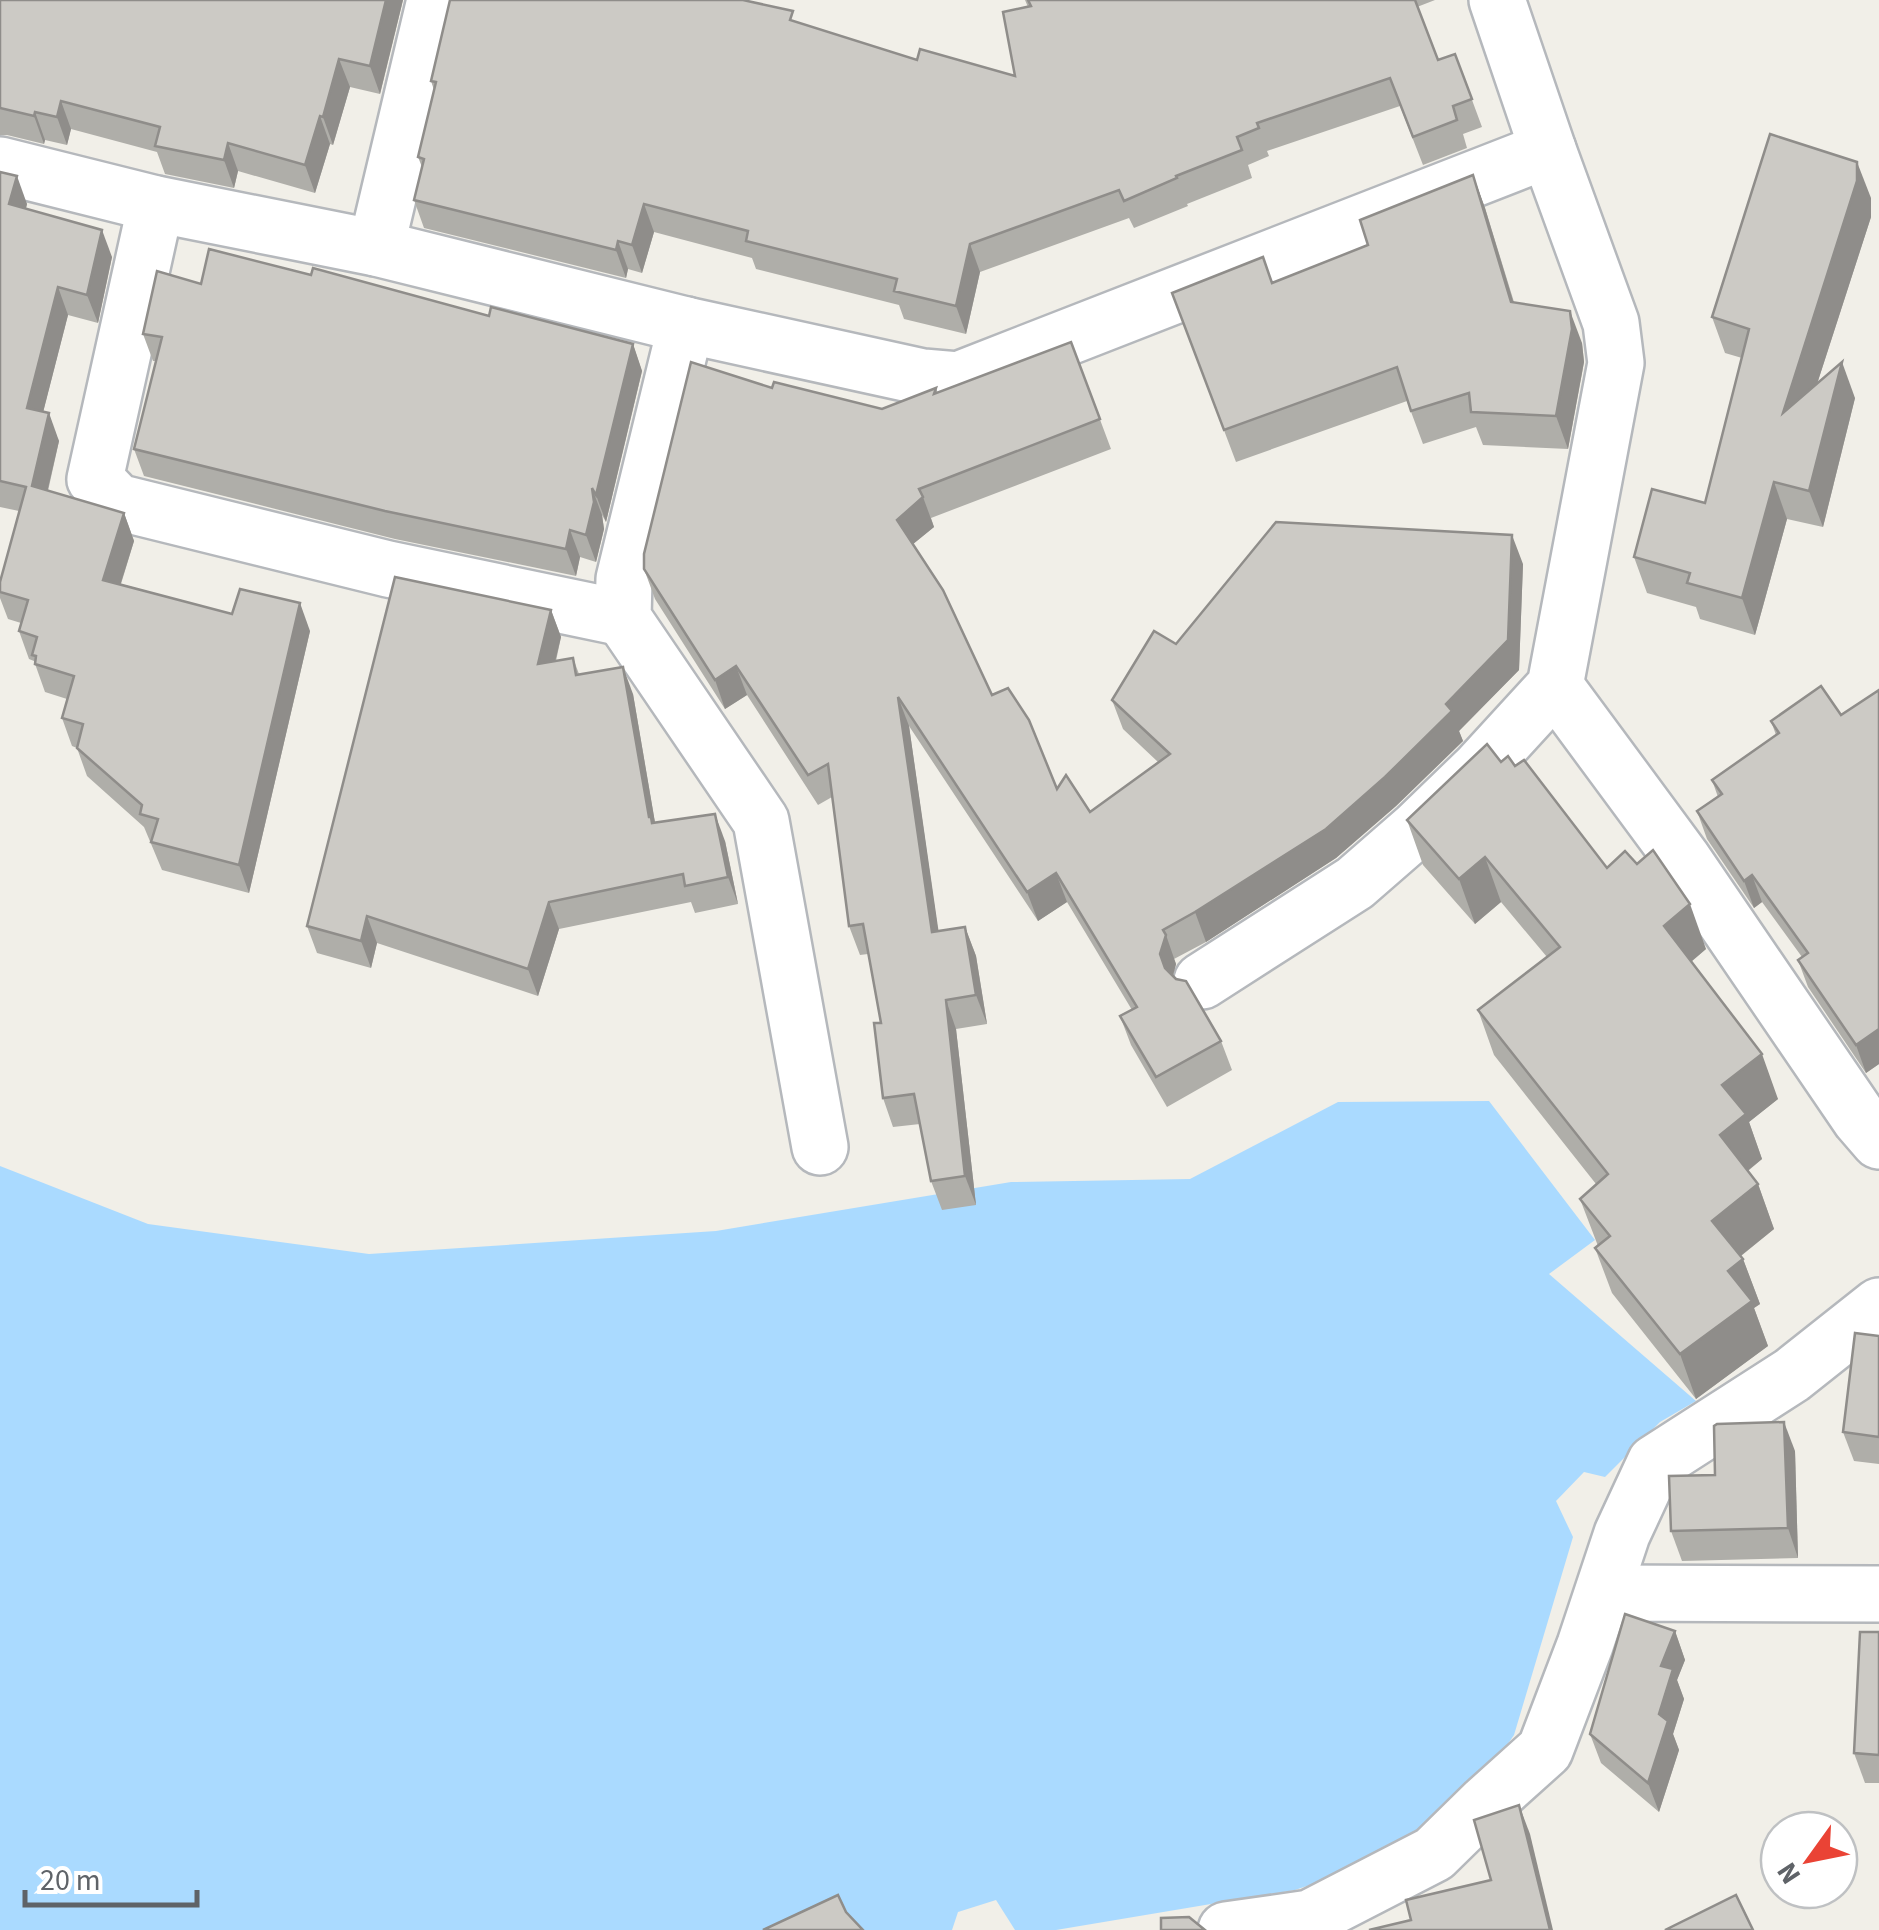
<svg xmlns="http://www.w3.org/2000/svg" width="1879" height="1930" viewBox="0 0 1879 1930" font-family="'Source Sans 3',sans-serif">
<style>
.water{fill:#aadaff}
.lines{fill:none;stroke-linecap:round;stroke-linejoin:round}
.minor-casing{stroke:#b5b8bc;stroke-width:60}
.minor{stroke:#fff;stroke-width:55}
.wall{fill:#afaea9}
.shaded-wall{fill:#8f8d8a}
.building{fill:#cccac5;stroke:#8f8d8a;stroke-width:2.5}
</style>
<rect width="100%" height="100%" fill="#f1efe8"/>
<!-- water -->
<path class="water" d="M1489,1101l106,139 -46,34 147,127 -36,21 -55,55 -21,-5 -28,29 17,36 -59,198 -38,55 -95,71 -86,29 -239,40h-41l-19,-30 -38,12 -6,18h-952v-764l148,58 221,30 347,-23 295,-49 179,-3 148,-77z"/>
<g class="lines">
<defs>
<g id="minor">
<path d="M0,165l156,39 220,44 310,77 237,52 35,3 590,-230"/>
<path d="M156,204l-61,275 22,23 271,67 235,49"/>
<path d="M376,248l59,-248"/>
<path d="M686,325l-62,254 -1,39 138,203 59,326"/>
<path d="M1555,686l127,172 178,261 19,22"/>
<path d="M1202,981l153,-98 62,-54 62,-60 76,-83 61,-323 -5,-40 -63,-173 -51,-150"/>
<path d="M1603,1593l276,1"/>
<path d="M1226,1930l84,-12 124,-64 52,-51 59,-53 40,-105 37,-111 33,-71 137,-88 87,-69"/>
</g>
</defs>
<!-- minor casing -->
<use href="#minor" class="minor-casing"/>
<!-- minor -->
<use href="#minor" class="minor"/>
</g>
<!-- wall -->
<g class="wall">
<path d="M0,0h403l-23,94 -30,-7 -17,58 -3,-1 -15,49 -77,-22 -4,17 -69,-14 -8,-22 -86,-23 -4,16 -22,-5 -1,4 -37,-9h-7z"/>
<path d="M1025,0h410l-18,7 21,53 17,-6 27,73 -19,7 4,14 -44,17 -23,-59 -133,45 2,5 -21,9 4,13 -65,26 1,2 -54,22 -5,-10 -149,54 -14,62 -62,-15 -5,-14 -143,-36 -4,-11 -98,-26 -12,41 -14,-4 -2,9 -202,-50 -10,-28 8,-33 -4,-10 16,-67 -3,-9 366,-59 120,38 98,16 13,-69z"/>
<path d="M0,172l27,32 -1,5 86,48 -14,66 -30,-8 -25,97 16,29 -11,50 76,22 10,28 -13,43 111,30 78,17 -61,262 -87,-23 -18,-43 -57,-51 -10,-28 -5,-2 -10,-28 5,-19 -22,-7 -11,-31 -5,-2 -10,-28 2,-8 -13,-4 -8,-21v-16l19,-71 -19,-4z"/>
<path d="M1473,175l12,33 29,94 68,41 2,19 -16,87 -85,-4 -7,-18 -53,17 -16,-43 -171,61 -64,-169 100,-10 96,-38z"/>
<path d="M1871,198v19l-54,167 38,14 -32,129 -36,-8 -32,116 -55,-16 -4,-12 -49,-14 -13,-36 71,-54 37,-145 -17,-5 -13,-36z"/>
<path d="M311,275l178,41 144,28 9,27 -36,151 -4,-7 2,14 -8,33 -16,-5 -4,19 -181,-37 -251,-63 -10,-27 22,-88h-3l-10,-27 58,-50z"/>
<path d="M1071,342l40,107 -180,69 3,9 -21,17 79,151 65,94 33,23 68,-50 -35,-33 -11,-29 64,-56 347,-80 -4,106 -60,61 4,10 -67,65 -60,52 -130,84 -32,17 2,5 -3,12 48,65 11,29 -65,37 -36,-62 -11,-29 12,-6 -65,-108 -29,19 -129,-195 29,205 27,-4 11,29 11,68 -31,5 20,176 -34,5 -11,-29 -11,-57 -27,3 -10,-29 -2,-75 -13,-69 -8,1 -11,-29 -17,-129 -14,8 -71,-110 -22,14 -70,-110 -11,-30 128,-181 110,21 54,-21 2,5z"/>
<path d="M551,610l10,27 -5,24 17,-3 6,16 54,20 22,129 70,18 13,63 -43,9 -4,-11 -132,27 -21,67 -161,-53 -6,25 -54,-15 -10,-27z"/>
<path d="M1879,690v374l-13,9 -58,-86 -10,-27 4,-3 -40,-55 -8,6 -47,-69 -10,-28 21,-14 -6,-17 64,-45 -5,-14 70,-6z"/>
<path d="M1501,762l14,4 92,102 99,81 -15,13 87,137 -29,23 13,37 -14,12 10,13 16,45 -33,27 2,3 17,45 -6,4 14,38 -72,53 -84,-106 -17,-45 3,-2 -18,-47 16,-15 -102,-129 -16,-45 69,-53 -46,-55 -26,22 -52,-59 -16,-45z"/>
<path d="M1879,1336v128l-25,-3 -11,-29z"/>
<path d="M1795,1451l3,107 -116,3 -11,-30 44,-56z"/>
<path d="M1675,1631l10,29 -8,20 7,19 -11,35 6,16 -20,62 -58,-49 -11,-29z"/>
<path d="M1879,1632v151h-14l-11,-30z"/>
</g>
<!-- shaded-wall -->
<g class="shaded-wall">
<path d="M386,0h17l-23,94 -10,-28z"/>
<path d="M339,59l11,28 -17,58 -10,-28z"/>
<path d="M61,101l10,28 -4,16 -10,-28z"/>
<path d="M35,112l10,28 -1,4 -10,-28z"/>
<path d="M320,116l10,28 -15,49 -10,-28z"/>
<path d="M228,143l10,28 -4,17 -10,-28z"/>
<path d="M1857,162l14,36v19l-75,232 -13,-36z"/>
<path d="M1473,175l12,33 38,126 -12,-32z"/>
<path d="M17,176l10,28 -8,28 -10,-28z"/>
<path d="M644,204l10,28 -12,41 -10,-28z"/>
<path d="M102,230l10,27 -14,66 -11,-28z"/>
<path d="M618,241l10,28 -2,9 -10,-28z"/>
<path d="M970,244l10,28 -14,62 -10,-28z"/>
<path d="M58,287l10,28 -31,121 -10,-28z"/>
<path d="M1570,311l12,32 2,19 -16,87 -12,-33z"/>
<path d="M633,344l9,27 -36,151 -10,-27z"/>
<path d="M1842,362l13,36 -32,129 -14,-36z"/>
<path d="M49,413l10,28 -17,73 -10,-28z"/>
<path d="M1774,482l13,37 -32,116 -13,-37z"/>
<path d="M592,488l10,27 2,14 -8,33 -10,-27z"/>
<path d="M923,497l11,30 -27,22 -10,-29z"/>
<path d="M124,513l10,28 -21,67 -10,-28z"/>
<path d="M570,530l10,27 -4,19 -10,-27z"/>
<path d="M1512,535l11,29 -4,106 -60,61 4,10 -67,65 -60,52 -130,84 -11,-30 251,-208z"/>
<path d="M300,603l10,28 -61,262 -10,-28z"/>
<path d="M551,610l10,27 -13,54 -10,-27z"/>
<path d="M736,666l11,29 -22,14 -10,-29z"/>
<path d="M623,667l10,27 24,140 -8,-17z"/>
<path d="M898,697l11,29 34,236 -11,-30z"/>
<path d="M715,814l10,27 13,63 -10,-27z"/>
<path d="M1485,857l16,45 -26,22 -16,-45z"/>
<path d="M1056,873l11,29 -29,19 -11,-29z"/>
<path d="M1752,875l10,27 -8,6 -10,-27z"/>
<path d="M549,902l10,27 -21,67 -10,-27z"/>
<path d="M1690,904l16,45 -26,22 -16,-45z"/>
<path d="M367,916l10,27 -6,25 -10,-27z"/>
<path d="M965,927l11,29 11,68 -11,-29z"/>
<path d="M1166,935l10,29 -5,19 -11,-29z"/>
<path d="M946,1000l10,29 20,176 -11,-29z"/>
<path d="M1879,1029v35l-13,9 -10,-28z"/>
<path d="M1762,1054l16,45 -29,23 13,37 -26,21 -16,-45 2,-50z"/>
<path d="M1758,1184l16,45 -46,37 -16,-45z"/>
<path d="M1743,1259l17,45 -6,4 14,38 -72,53 -16,-45 48,-83z"/>
<path d="M1784,1422l11,29 3,107 -10,-30z"/>
<path d="M1675,1631l10,29 -8,20 7,19 -11,35 6,16 -20,62 -11,-29 11,-69 2,-48z"/>
<path d="M1519,1805l11,29 23,96h-3z"/>
</g>
<!-- building -->
<g class="building">
<path d="M0,0h386l-16,66 -31,-7 -16,58 -3,-1 -15,49 -77,-22 -4,17 -69,-14 5,-19 -99,-26 -4,16 -22,-5 -1,4 -34,-8z"/>
<path d="M450,0h293l50,11 -3,9 127,40 3,-11 95,27 -12,-64 28,-6 -3,-6h387l23,60 17,-6 17,45 -19,7 4,14 -44,17 -23,-59 -133,45 2,5 -22,9 5,13 -66,26 1,2 -53,23 -5,-11 -149,54 -14,62 -62,-15 3,-12 -151,-38 2,-10 -104,-27 -12,41 -14,-4 -2,9 -202,-50 10,-41 -6,-2 18,-75 -5,-1z"/>
<path d="M1770,134l87,28v19l-74,232 59,-51 -33,129 -35,-9 -32,116 -55,-15 3,-10 -56,-16 18,-68 53,14 44,-174 -37,-12z"/>
<path d="M0,172l17,4 -8,28 93,26 -15,65 -29,-8 -31,121 22,5 -17,73 92,27 -21,67 129,34 8,-25 60,14 -61,262 -88,-23 7,-23 -18,-5 2,-9 -65,-57 6,-24 -21,-6 12,-42 -39,-12 1,-8 -4,-1 5,-18 -18,-6 9,-31 -28,-8v-10l26,-95 -26,-6z"/>
<path d="M1473,175l38,127 59,9 2,18 -16,87 -85,-4 -2,-19 -58,18 -14,-44 -173,63 -52,-137 91,-36 9,26 96,-38 -8,-25z"/>
<path d="M209,249l102,26 2,-7 176,48 2,-9 142,37 -37,151 -4,-7 2,14 -8,33 -16,-5 -4,19 -181,-38 -251,-62 28,-112 -19,-3 14,-63 44,13z"/>
<path d="M1071,342l29,77 -181,70 4,8 -26,23 46,70 49,105 16,-7 21,32 28,69 9,-14 24,37 80,-58 -58,-54 42,-69 22,13 100,-122 236,13 -4,105 -62,64 6,7 -67,66 -59,52 -131,83 -32,18 3,5 -6,19 5,14 11,11 10,2 35,60 -65,36 -36,-61 17,-9 -81,-134 -29,19 -129,-195 34,235 33,-5 11,68 -30,5 19,176 -34,5 -17,-87 -31,4 -9,-75h7l-18,-99 -14,2 -21,-162 -20,11 -72,-109 -21,14 -71,-111v-15l47,-192 81,26 2,-6 108,27 54,-21 -2,6z"/>
<path d="M395,577l156,33 -13,54 35,-6 3,17 47,-8 26,150h2l1,6 63,-9 13,63 -43,9 -2,-12 -134,28 -21,67 -161,-53 -6,25 -54,-15z"/>
<path d="M1821,686l20,29 38,-25v339l-23,16 -58,-85 10,-7 -56,-78 -8,6 -47,-70 25,-17 -10,-14 67,-47 -8,-12z"/>
<path d="M1487,744l14,18 7,-6 7,10 9,-6 83,108 18,-17 12,13 16,-14 37,54 -26,22 98,128 -40,31 24,29 -26,21 38,49 -46,37 31,38 -15,12 24,30 -72,53 -85,-106 15,-12 -30,-37 28,-25 -130,-164 82,-63 -75,-90 -26,22 -52,-59z"/>
<path d="M1855,1333l24,3v101l-36,-5z"/>
<path d="M1784,1422l4,106 -117,3 -2,-55 46,-1 -1,-49 3,-2z"/>
<path d="M1625,1614l50,17 -14,35 12,3 -14,45 9,7 -20,62 -58,-49z"/>
<path d="M1860,1632h19v123l-25,-2z"/>
<path d="M1519,1805l31,125h-181l42,-10 -5,-20 85,-20 -17,-60z"/>
<path d="M838,1895l8,17 17,18h-100z"/>
<path d="M1736,1895l17,35h-88z"/>
<path d="M1189,1917l16,13h-44v-12z"/>
</g>
<!-- north arrow -->
<g transform="translate(1809 1860) rotate(237)"><circle r="48" fill="#ffffff" stroke="#bfc1c3" stroke-width="2.5"/>
<path d="M0-8L18 38L0 25L-18 38Z" fill="#ea4335"/>
<text y="-15" font-size="28" font-weight="bold" text-anchor="middle" fill="#5f6368">N</text>
</g>
<!-- scale -->
<path d="M25 1890v15h172v-15" fill="none" stroke="#5f6368" stroke-width="5"/>
<text x="40" y="1890" font-size="30" fill="#5f6368" stroke="#ffffff" stroke-width="8" paint-order="stroke">20 m</text>
</svg>
